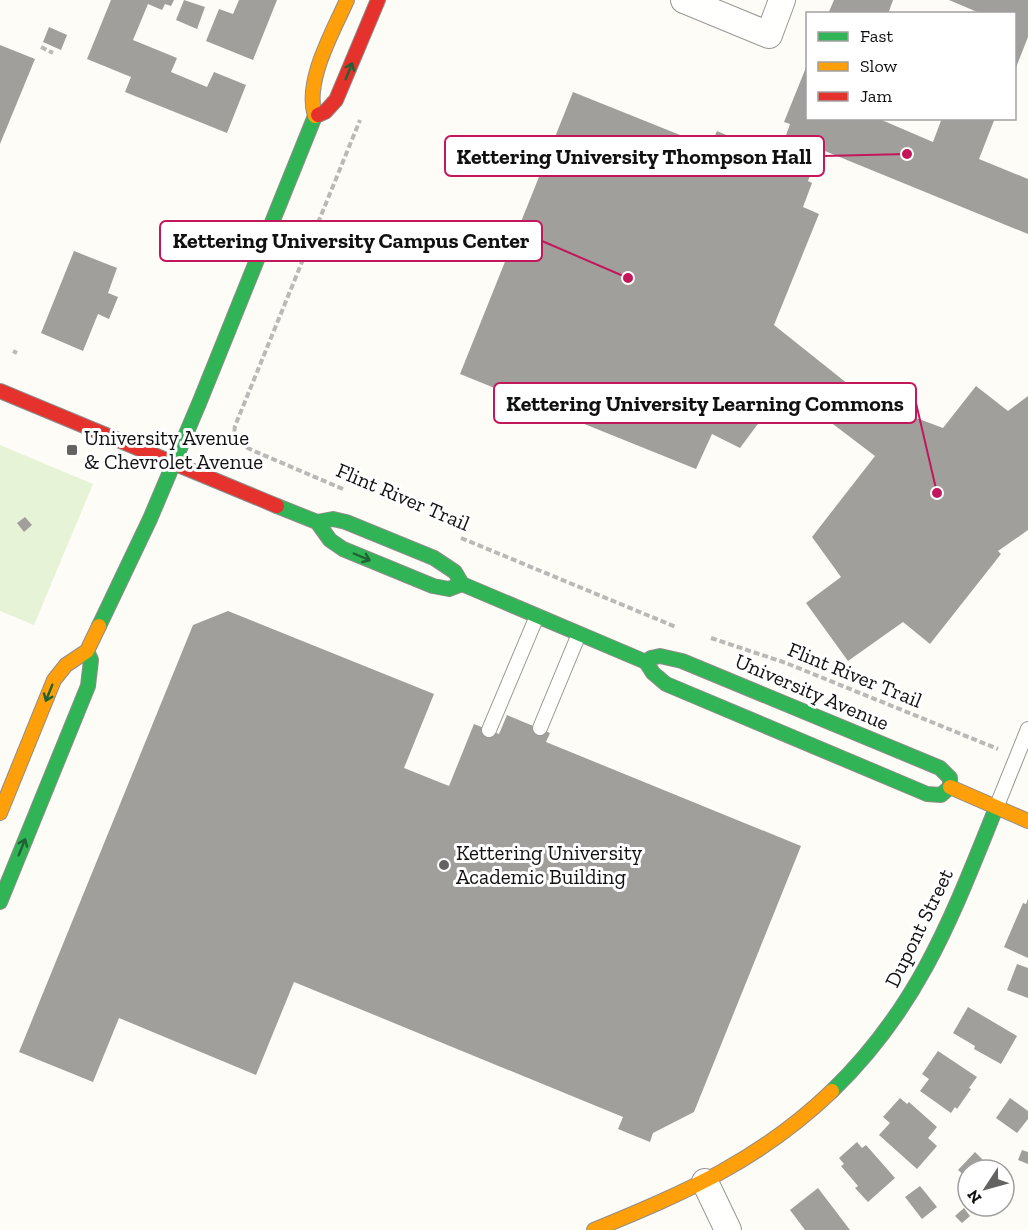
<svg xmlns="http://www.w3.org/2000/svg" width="1028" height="1230" viewBox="0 0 1028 1230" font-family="'Zilla Slab',serif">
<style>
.green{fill:#e7f3d7}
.building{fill:#a19f9c}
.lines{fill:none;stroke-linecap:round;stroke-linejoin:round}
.lane-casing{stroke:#979795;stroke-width:16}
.street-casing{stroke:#979795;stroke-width:28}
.fast-casing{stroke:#8e8d8b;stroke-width:16}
.slow-casing{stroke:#8e8d8b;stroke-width:16}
.jam-casing{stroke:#8e8d8b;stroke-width:16}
.path{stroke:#b9b9b8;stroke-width:4;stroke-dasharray:6 3;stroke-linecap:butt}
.lane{stroke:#fffffe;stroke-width:14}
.street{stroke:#fffffe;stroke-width:26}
.fast{stroke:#30b455;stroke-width:14}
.slow{stroke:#ff9f0a;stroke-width:14}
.jam{stroke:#e5322d;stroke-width:14}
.oneway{stroke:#206233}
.poi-dot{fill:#646362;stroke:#fff;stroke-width:2}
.labels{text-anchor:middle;stroke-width:6;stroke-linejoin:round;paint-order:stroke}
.poi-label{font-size:21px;fill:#111;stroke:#fff;text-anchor:start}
.street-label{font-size:21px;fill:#111;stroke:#fff}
.leader{fill:none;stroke:#c2185b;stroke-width:2}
.callout-dot{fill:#c2185b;stroke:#fff;stroke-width:2}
.callout{fill:#fff;stroke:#c2185b;stroke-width:2}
.callout-label{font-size:22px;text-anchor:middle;font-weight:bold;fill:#111}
</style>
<rect width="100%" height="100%" fill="#fdfcf7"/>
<!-- green -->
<path class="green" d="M0,445l93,39 -59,141 -34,-14z"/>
<!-- building -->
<g class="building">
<path d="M111,0h63l-3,6 -6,-2 -3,6 -14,-6 -15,36 44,18 -6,14 36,15 7,-15 32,13 -19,48 -102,-41 6,-15 -44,-18z"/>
<path d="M184,0l21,7 -8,22 -21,-9z"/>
<path d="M239,0h38l-24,60 -47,-19 13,-32 14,5z"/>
<path d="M834,0h59l-5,14h-60z"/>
<path d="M949,0h79v37l-13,33 -1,-56h-32z"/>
<path d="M49,27l18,8 -6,15 -18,-8z"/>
<path d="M0,45l35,14 -35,85z"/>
<path d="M807,65l1,53h69l56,24 9,-24h53l-16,41 49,20v55l-208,-85 -12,32 4,2 -9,24 16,7 -45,111 94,75 75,28 33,-42 32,25 20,-15v134l-30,21 3,3 -71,90 -27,-22 -55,39 -42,-58 35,-26 -29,-40 63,-81 -54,-41 -43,-18 -38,51 -28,-14 -16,35 -236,-95 113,-282 137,55 7,-16 77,33 9,-22 -4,-2 -2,3 -12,-5 5,-14 -6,-2z"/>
<path d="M74,251l43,17 -9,25 10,4 -9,22 -11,-5 -15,37 -42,-18z"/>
<path d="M25,517l7,8 -8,7 -7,-9z"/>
<path d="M228,611l206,83 -30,74 45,18 25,-62 25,10 8,-19 43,18 -4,9 255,104 -107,266 -41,21 -3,9 -32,-13 5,-12 -329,-135 -38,93 -137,-57 -26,64 -74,-30 174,-427z"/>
<path d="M1028,899v59l-24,-11 19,-44 3,1z"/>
<path d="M1017,964l11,4v30l-21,-8z"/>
<path d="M968,1007l49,29 -16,28 -27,-15 1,-3 -22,-13z"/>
<path d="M938,1051l39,26 -8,11 2,1 -14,20 -2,-2 -4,6 -31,-22 9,-12 -7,-5z"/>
<path d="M900,1098l7,6 2,-2 28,25 -9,11 9,8 -20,23 -38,-34 11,-12 -7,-6z"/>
<path d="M1010,1098l18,13v8l-11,14 -21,-15z"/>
<path d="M857,1142l5,6 4,-3 29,33 -27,24 -13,-14 3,-2 -17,-20 3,-2 -5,-6z"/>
<path d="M1022,1150l6,2v12l-10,-4z"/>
<path d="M975,1152l18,18h-25v9l-10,-9z"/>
<path d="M920,1186l17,21 -15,12 -17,-22z"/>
<path d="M818,1188l32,42h-45l-15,-20z"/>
<path d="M964,1208l6,8 -8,7 -7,-7z"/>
</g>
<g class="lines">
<defs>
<g id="lane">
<path d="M540,728l39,-94"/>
<path d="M489,730l48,-114"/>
<path d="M996,808l32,-79"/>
</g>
<g id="street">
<path d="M684,0l85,35 13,-35"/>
<path d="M705,1182l23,48"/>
</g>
<g id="fast">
<path d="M277,506l40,16 13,18 13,9 90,37 16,3 13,-5"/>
<path d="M317,522l16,-3 13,3 88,36 21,14 7,12 184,78"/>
<path d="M99,626l51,-107 50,-118 115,-285 3,-1"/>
<path d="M660,656l22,5 258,107 10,10v9l-9,8 -14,-1 -261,-110 -13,-11 -7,-11 5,-4z"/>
<path d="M0,902l88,-216 3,-26 -4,-9"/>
<path d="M832,1091c87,-84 120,-174 164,-283"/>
</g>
<g id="slow">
<path d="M315,116c-11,-35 18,-84 32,-116"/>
<path d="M950,787l78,34"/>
<path d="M0,813l54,-133 12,-15 21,-14 12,-25"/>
<path d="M594,1230c92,-38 165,-69 238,-139"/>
</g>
<g id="jam">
<path d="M318,115l7,-3 11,-12 42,-100"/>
<path d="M0,391l277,115"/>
</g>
</defs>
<!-- lane casing -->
<use href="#lane" class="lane-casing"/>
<!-- street casing -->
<use href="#street" class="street-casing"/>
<!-- fast casing -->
<use href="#fast" class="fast-casing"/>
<!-- slow casing -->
<use href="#slow" class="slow-casing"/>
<!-- jam casing -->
<use href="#jam" class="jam-casing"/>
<!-- path -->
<g class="path">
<path d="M41,47l12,6"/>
<path d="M760,143l6,2"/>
<path d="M13,351l4,2"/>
<path d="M343,489l-89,-38c-12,-6 -22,-10 -19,-25l125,-306"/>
<path d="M461,538l215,89"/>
<path d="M711,638l75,25 212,86"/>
</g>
<!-- lane -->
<use href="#lane" class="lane"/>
<!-- street -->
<use href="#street" class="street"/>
<!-- fast -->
<use href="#fast" class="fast"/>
<!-- slow -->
<use href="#slow" class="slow"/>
<!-- jam -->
<use href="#jam" class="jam"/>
</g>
<!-- one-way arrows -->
<defs><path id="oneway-shaft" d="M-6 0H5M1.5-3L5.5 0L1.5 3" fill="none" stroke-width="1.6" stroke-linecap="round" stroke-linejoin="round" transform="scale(1.5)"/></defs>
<g class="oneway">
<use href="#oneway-shaft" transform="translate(349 71) rotate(-68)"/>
<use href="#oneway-shaft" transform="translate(362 557) rotate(23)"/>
<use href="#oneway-shaft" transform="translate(49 693) rotate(112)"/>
<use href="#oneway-shaft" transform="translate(22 847) rotate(-68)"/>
</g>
<!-- markers -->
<g class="poi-dot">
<rect x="66" y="444" width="12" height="12" rx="3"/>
<circle cx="444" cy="865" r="6"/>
</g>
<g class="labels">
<!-- poi labels -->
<g class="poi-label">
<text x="84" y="445">University Avenue<tspan x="84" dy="24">&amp; Chevrolet Avenue</tspan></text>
<text x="456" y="860">Kettering University<tspan x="456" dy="24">Academic Building</tspan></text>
</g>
<!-- street labels -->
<g class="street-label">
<text transform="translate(403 497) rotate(23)" y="7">Flint River Trail</text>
<text transform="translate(855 675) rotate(22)" y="7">Flint River Trail</text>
<text transform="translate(812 692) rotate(23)" y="7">University Avenue</text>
<text transform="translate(919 928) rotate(-64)" y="7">Dupont Street</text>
</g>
</g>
<!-- callouts -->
<path class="leader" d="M907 154L824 156M628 278L542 241M937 493L916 403"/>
<g class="callout-dot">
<circle cx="907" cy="154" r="6"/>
<circle cx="628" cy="278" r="6"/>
<circle cx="937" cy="493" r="6"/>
</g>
<g class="callout">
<rect x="445" y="136" width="379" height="40" rx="6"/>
<rect x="160" y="221" width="382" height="40" rx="6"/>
<rect x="494" y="383" width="422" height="40" rx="6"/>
</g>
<g class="callout-label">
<text x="634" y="164">Kettering University Thompson Hall</text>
<text x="351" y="248">Kettering University Campus Center</text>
<text x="705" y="411">Kettering University Learning Commons</text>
</g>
<!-- legend -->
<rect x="806" y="12" width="210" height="108" fill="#ffffff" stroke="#a0a0a0" stroke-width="1.5"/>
<rect x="818" y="32" width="30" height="9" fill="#30b455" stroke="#a0a0a0" stroke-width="1.5"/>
<text x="860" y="42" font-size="18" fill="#111111">Fast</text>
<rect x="818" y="62" width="30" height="9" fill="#ff9f0a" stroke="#a0a0a0" stroke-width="1.5"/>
<text x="860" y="72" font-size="18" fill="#111111">Slow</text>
<rect x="818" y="92" width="30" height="9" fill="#e5322d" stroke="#a0a0a0" stroke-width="1.5"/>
<text x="860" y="102" font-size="18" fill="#111111">Jam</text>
<!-- north arrow -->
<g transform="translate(986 1188) rotate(234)"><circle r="28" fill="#ffffff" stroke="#a0a0a0" stroke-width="1.5"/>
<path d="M0-4.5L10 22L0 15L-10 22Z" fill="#646362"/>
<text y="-9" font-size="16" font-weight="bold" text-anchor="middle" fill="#111111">N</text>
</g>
</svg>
